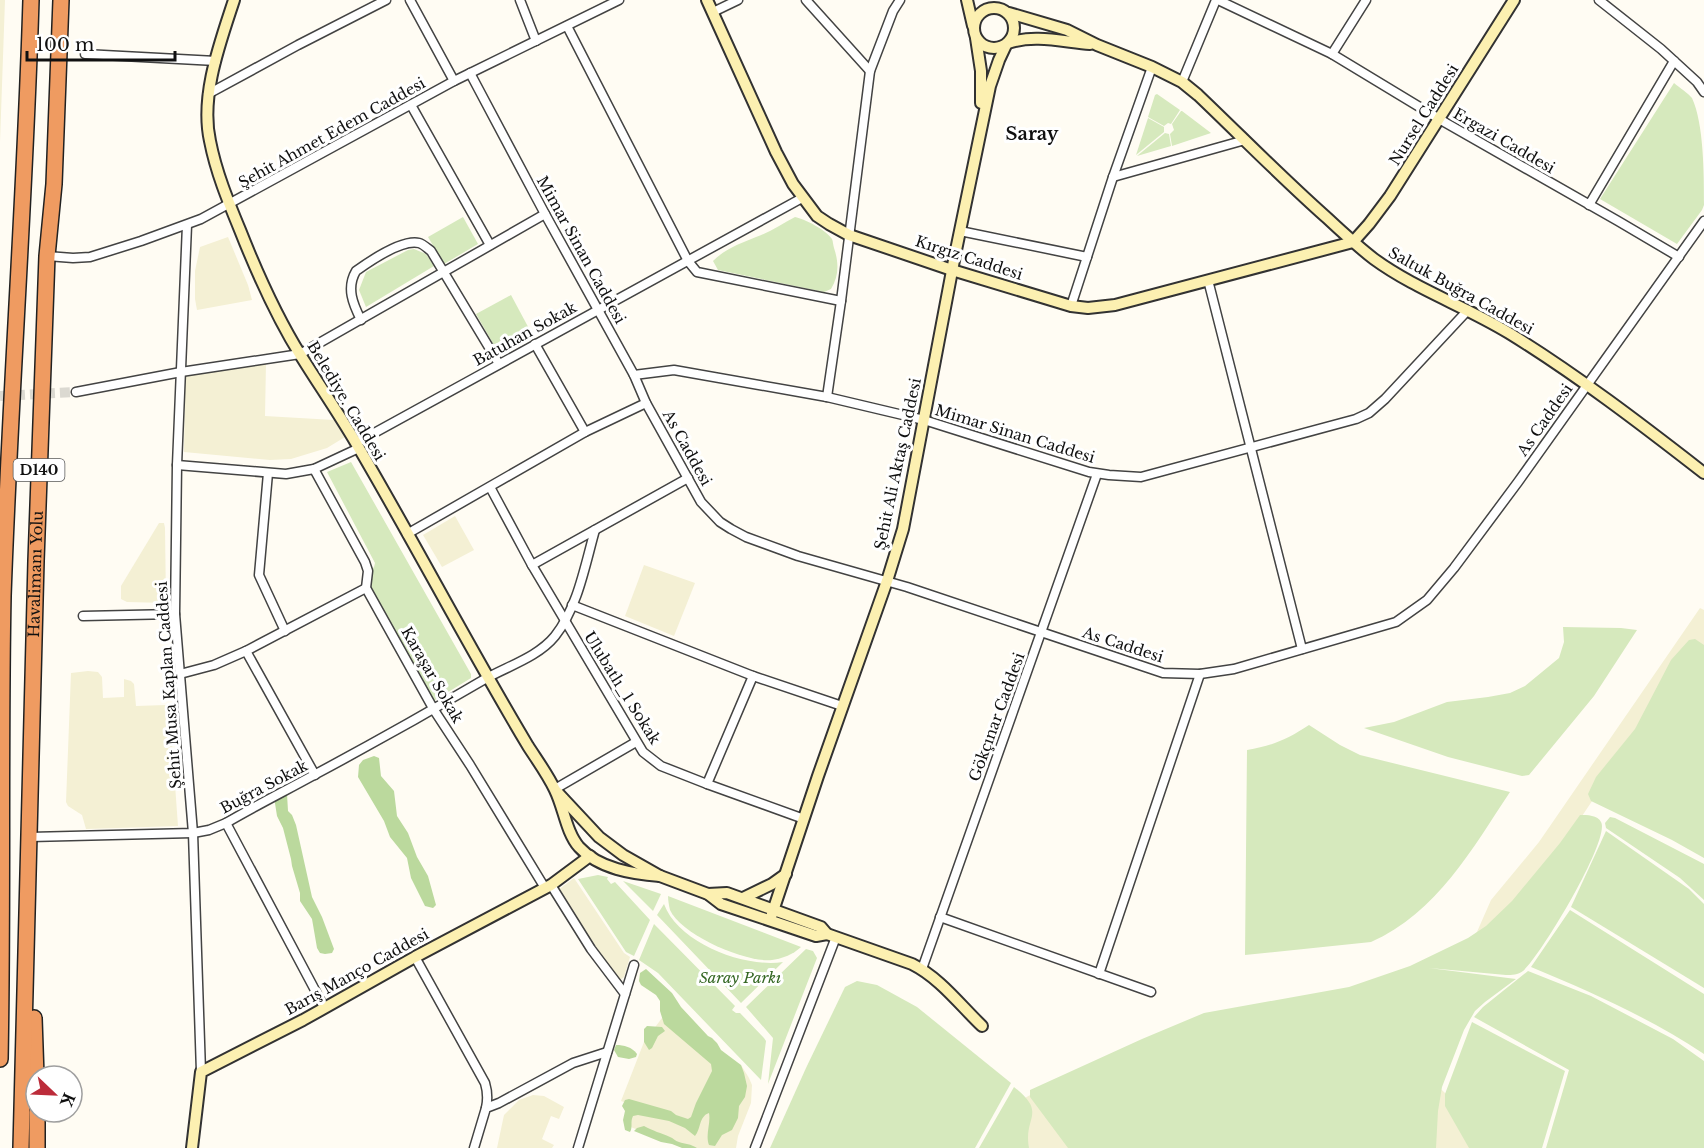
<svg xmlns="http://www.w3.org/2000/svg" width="1704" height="1148" viewBox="0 0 1704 1148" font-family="'Libre Baskerville',serif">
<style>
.farmland{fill:#f4f0d4}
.green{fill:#d6e9bd}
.forest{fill:#bbd99d}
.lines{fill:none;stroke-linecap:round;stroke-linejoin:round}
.secondary-tunnel{stroke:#dbd9d1;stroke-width:10;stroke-dasharray:10 5;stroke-linecap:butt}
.street-casing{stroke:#434343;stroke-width:11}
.secondary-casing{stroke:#323232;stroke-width:14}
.highway-casing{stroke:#212121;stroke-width:18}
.street{stroke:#fff;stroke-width:8}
.secondary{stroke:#fcf0b1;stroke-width:10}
.highway{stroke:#ef9b61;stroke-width:15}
.labels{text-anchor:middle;stroke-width:6;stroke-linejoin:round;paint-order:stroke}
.shield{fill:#fff;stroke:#585858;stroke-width:1.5}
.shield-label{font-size:14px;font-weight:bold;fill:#101010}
.street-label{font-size:15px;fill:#101010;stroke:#fff}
.park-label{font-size:15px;font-style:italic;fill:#362;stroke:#fff}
.quarter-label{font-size:18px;font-weight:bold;fill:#101010;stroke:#fff}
</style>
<rect width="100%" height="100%" fill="#fffcf3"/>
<!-- farmland -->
<g class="farmland">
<path d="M0,0h5l-5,142z"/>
<path d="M228,237l20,48 4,15 -55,10 -2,-11v-28l5,-24z"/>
<path d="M266,363l-1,53 69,4 11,17 -18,11 -36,11 -21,1 -86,-8 1,-76 15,-6z"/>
<path d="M455,516l19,34 -32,17 -19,-32z"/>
<path d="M159,523h5l1,5 1,75 -39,-1 -6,-3v-13z"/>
<path d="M644,565l51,18 -21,53 -49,-20z"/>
<path d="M1700,608l4,2v49l-11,-9 -135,202 -89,98 22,-50 48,-58z"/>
<path d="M88,671l10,1 4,5 1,21 21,-1v-18l7,2 3,3 2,22 30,-1 2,6 3,18 7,97 -92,3 -4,-14 -14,-9 -2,-4 5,-129z"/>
<path d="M574,878l50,75 6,4 -6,20 -4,3 -2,-1 -60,-89z"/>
<path d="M662,1018l57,47 -28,57 50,-57 8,13 3,7 -1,18 -13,33 -2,12h-52l-56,-22v-15l17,-1 -24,-9 23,-59z"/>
<path d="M1433,1082l23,21 27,45h-63z"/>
<path d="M1041,1089l48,59h-71l5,-49z"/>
<path d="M533,1095l11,1 20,11 -5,12 -8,-3 -9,23 12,6 -2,3h-55l7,-33 15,-15z"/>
</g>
<!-- green -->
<g class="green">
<path d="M1674,83c6,5 14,10 18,15 12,26 12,77 12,107l-2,5 -25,34 -77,-45z"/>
<path d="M1157,94l23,16 -9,14 -3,-1 -4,3 -16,-9 7,-22z"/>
<path d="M1181,111h1l29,22 -39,13 -2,-12 4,-4 -2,-6z"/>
<path d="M1148,118l16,9v5l-28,23z"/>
<path d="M1165,133l4,1 2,12 -34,10z"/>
<path d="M463,217l15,27 -34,20 -16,-27z"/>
<path d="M795,217c10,2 31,13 37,22 1,2 1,6 2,9 5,15 5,28 -3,41l-7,3 -106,-22 -5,-9c12,-12 28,-18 43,-24 14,-5 26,-13 39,-20z"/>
<path d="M414,249l12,5 8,12 -68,41 -7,-17 7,-18 42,-22z"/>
<path d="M511,295l22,41 -34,18 -23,-40z"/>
<path d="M351,462l120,212v4l-44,27 -62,-126 9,-12 1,-4 -48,-91z"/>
<path d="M1563,627l58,1 16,2 -43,66 -65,79 -7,1 -74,-19 -84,-29 30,-6 53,-20 41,-5 22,-4 15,-7 34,-28 5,-16z"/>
<path d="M1695,639l9,6v213l-32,-18 -81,-39 -3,-7 8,-17 39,-48 36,-69 18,-20z"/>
<path d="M1309,725l31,20 20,10 150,37c-38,57 -73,121 -139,150l-126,13 2,-205c25,-4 41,-11 62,-25z"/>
<path d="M1580,815c7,0 18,0 21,7 10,17 -61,135 -78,149 -5,4 -11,4 -17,4l-77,-7 87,11 -31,23 -10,9 -11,19 -22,57 -4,24 -2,37h-368l-38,-51v-7l112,-51 62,-26 145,-26 61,-21 58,-28 18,-12 26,-25 48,-58z"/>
<path d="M1610,817l5,1 89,46v36l-24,-22 -74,-50 -1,-5z"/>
<path d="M1606,831l83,58 15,15v84l-133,-81z"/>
<path d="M598,875l10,2 -1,2 4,5 4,-2 35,38 -16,36 -8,-4 -48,-73z"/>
<path d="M623,881l38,13 -8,17z"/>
<path d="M668,896l133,51c-9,8 -17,11 -29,13 -26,3 -91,-25 -102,-50 -1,-4 -2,-10 -2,-14z"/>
<path d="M664,904c14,39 80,64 119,58l-42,41 -84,-88z"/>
<path d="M1570,910l134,84v60c-54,-36 -113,-62 -173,-87z"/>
<path d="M654,924l81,82 -3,4 4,3h4l24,25 2,3 -5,39 -103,-107 -19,-13z"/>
<path d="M806,949l7,2 4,7 -49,126 5,-46 -27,-31z"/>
<path d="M1528,971l63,25 82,43 31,22v87h-158l23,-78 -95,-53 9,-10z"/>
<path d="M857,981l20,4 40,22 94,76 -36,65h-205l36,-80 39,-81z"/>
<path d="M1472,1022l93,49 -23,77h-73l-24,-42v-12z"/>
<path d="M1014,1087c34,27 9,29 15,61h-50z"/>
</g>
<!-- forest -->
<g class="forest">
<path d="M374,756l5,2 2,18 13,15 3,25 11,17 9,24 11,19 8,29 -3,3 -8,-2 -14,-28 -4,-20 -17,-21 -6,-16 -26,-44 1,-12 4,-5z"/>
<path d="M287,794l1,17 4,4 4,10 16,72 10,20 12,32 -2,4 -7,1 -5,-1 -3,-5 -5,-29 -12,-18v-8l-8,-27 -1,-7 -8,-31 -6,-12 -3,-19z"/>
<path d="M646,969l26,24 9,14 27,29 4,2 5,5 4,7 20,15 3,8 3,13 -2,11 -6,9 -1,12 -6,12 -10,5 -7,11 -6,-1c-4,-10 2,-22 0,-32 -10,3 -8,16 -14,23l-10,-8 -16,-7 -31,-6 -5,1c-3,6 0,11 -3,16l-5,-2 -2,-10 2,-9 -3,-5 3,-6 4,-1 42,12 5,4 12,4 3,-2 5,-14 16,-32 -1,-7 -47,-40 -4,-13v-10l-4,-6 -15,-10 -2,-4 1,-8z"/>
<path d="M647,1026l15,1 3,4 -7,5 -6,12 -3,2 -5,-8v-13z"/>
<path d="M616,1045c8,0 16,2 21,9l-1,3 -7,2 -11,-2 -4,-7z"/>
<path d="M644,1126c9,5 17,7 26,11 3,1 5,4 9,5 6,2 12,2 18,6h-15l-10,-4 -11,-2 -27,-11 3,-3z"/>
</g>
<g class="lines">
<!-- secondary-tunnel -->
<path class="secondary-tunnel" d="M0,396l76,-4"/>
<defs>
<g id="street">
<path d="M410,0l44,81"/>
<path d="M520,0l16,41"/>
<path d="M806,0l64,71"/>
<path d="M1218,0l114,54 114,69 172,98 61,36"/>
<path d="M1599,0l62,49 36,33 7,10"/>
<path d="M713,12l25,-12"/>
<path d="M567,26l121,235 9,11 144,29"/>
<path d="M85,54l131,7"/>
<path d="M1332,54l34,-54"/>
<path d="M470,73l75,141 89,161 40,-5 153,27 97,23 165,52 20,3 32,2 215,-58 13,-6 16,-14 83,-89"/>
<path d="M1182,82l34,-82"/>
<path d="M208,94l90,-49 88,-45"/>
<path d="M411,105l79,140"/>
<path d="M1113,177l132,-37"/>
<path d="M1589,205l85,-144"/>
<path d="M187,225l-10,240 -2,149 18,219 8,239"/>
<path d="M960,231l127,26"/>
<path d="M47,256l26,2 17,-1 51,-16 60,-22 253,-138 165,-81"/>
<path d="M1208,280l94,369"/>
<path d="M1071,306l42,-129 39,-110"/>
<path d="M361,320c-8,-16 -15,-32 -5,-49 14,-10 46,-32 63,-28 4,1 8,5 12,8l68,113"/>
<path d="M535,344l50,88"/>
<path d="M634,375l12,28 55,99 19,20 11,7 15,8 52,19 109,31 256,86 37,1 34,-5 162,-47 31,-22 27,-32 64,-86 186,-261"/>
<path d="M76,392l105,-20 119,-18 245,-140"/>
<path d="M827,397l14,-96 29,-230 23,-60 7,-11"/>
<path d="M356,443l446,-245"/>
<path d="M177,465l109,9 28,-5 45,-21"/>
<path d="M314,469l51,93 3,9 -2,17 68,122 36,55 75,123"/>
<path d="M268,473l-9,102 26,56"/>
<path d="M490,487l42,78 111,187 18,14 46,18 97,35"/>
<path d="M407,534l178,-102 61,-29"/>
<path d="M532,565l156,-87"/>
<path d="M572,605l181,71 89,30"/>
<path d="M83,616l92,-2"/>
<path d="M246,651l69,124"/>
<path d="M180,674l34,-9 32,-14 120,-63"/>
<path d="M707,784l46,-108"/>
<path d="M555,789l81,-47"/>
<path d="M226,823l98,184"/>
<path d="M30,837l163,-4 16,-3 17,-7c29,-17 59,-32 88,-48 58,-31 115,-63 171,-96 23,-13 53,-22 70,-43 23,-29 30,-71 40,-106"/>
<path d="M551,885l40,64 34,45"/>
<path d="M940,917l211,75"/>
<path d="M415,957l70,126c3,10 3,16 1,25"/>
<path d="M922,969l175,-495"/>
<path d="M1099,974l101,-300"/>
<path d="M474,1148l12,-40 13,-5 74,-40 34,-11"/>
<path d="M578,1148l56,-183"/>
<path d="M755,1148l81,-211"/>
</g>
<g id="secondary">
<path d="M234,0c-14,43 -34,96 -24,141 6,31 18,60 30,89 17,43 36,86 61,126 18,29 38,58 55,87 59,100 112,203 172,303 9,14 20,29 27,44 9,18 11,42 24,57 20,22 54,27 81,29"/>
<path d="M707,0l69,152 17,32 24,32 12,8 20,11 103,35 119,36 17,2 27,-3 238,-63 16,-18 21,-28 124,-196"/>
<path d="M967,0l6,26"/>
<circle cx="994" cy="28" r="20"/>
<path d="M1009,13l58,17 30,15 55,22 30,15 16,13c43,41 84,83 128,122 15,14 31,29 48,42 41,30 91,47 135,74 68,42 132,91 195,140"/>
<path d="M976,38l5,33v32"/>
<path d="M1008,43c26,-9 56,-1 82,1"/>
<path d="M557,792l42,45 24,18 37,21 48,18 13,10 95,32 11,-2"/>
<path d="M708,894l19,-1 94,34 6,7 85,30c28,14 48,41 70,62"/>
<path d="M743,898l29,-14 14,-10"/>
<path d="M770,920l48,-144 69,-195 16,-52 52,-274 35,-169 9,-26 7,-15"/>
<path d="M192,1148l9,-76 102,-52 112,-63 136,-72 39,-29"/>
</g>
<g id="highway">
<path d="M34,1018l2,58"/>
<path d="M0,1059c3,-154 0,-309 3,-463 7,-199 22,-397 28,-596"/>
<path id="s1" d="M21,1148l15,-587 11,-305 7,-72 7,-184"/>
<path d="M37,1148v-36"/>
</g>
</defs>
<!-- street casing -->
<use href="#street" class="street-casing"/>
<!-- secondary casing -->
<use href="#secondary" class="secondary-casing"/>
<!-- highway casing -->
<use href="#highway" class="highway-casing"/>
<!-- street -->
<use href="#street" class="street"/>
<!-- secondary -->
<use href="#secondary" class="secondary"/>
<!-- highway -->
<use href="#highway" class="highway"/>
</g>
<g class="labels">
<!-- shield labels -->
<rect class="shield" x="13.5" y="459" width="51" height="22" rx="4.5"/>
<g class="shield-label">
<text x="39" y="475">D140</text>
</g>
<!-- street labels -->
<g class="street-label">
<text transform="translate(1424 115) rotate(-58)" y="5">Nursel Caddesi</text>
<text transform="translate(332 133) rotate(-29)" y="5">Şehit Ahmet Edem Caddesi</text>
<text transform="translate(1504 141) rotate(30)" y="5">Ergazi Caddesi</text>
<text transform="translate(581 250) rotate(61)" y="5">Mimar Sinan Caddesi</text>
<text transform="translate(969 258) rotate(18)" y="5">Kırgız Caddesi</text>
<text transform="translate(1461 291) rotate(29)" y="5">Saltuk Buğra Caddesi</text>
<text transform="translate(525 334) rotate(-29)" y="5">Batuhan Sokak</text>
<text transform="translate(346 401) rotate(59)" y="5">Belediye. Caddesi</text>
<text transform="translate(1545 420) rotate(-55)" y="5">As Caddesi</text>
<text transform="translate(1015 434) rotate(17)" y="5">Mimar Sinan Caddesi</text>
<text transform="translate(687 448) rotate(61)" y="5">As Caddesi</text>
<text transform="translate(898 464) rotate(-78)" y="5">Şehit Ali Aktaş Caddesi</text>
<text dy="5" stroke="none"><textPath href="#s1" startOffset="574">Havalimanı Yolu</textPath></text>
<text transform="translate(1123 645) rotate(18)" y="5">As Caddesi</text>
<text transform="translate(432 675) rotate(60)" y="5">Karaşar Sokak</text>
<text transform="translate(169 685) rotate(-94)" y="5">Şehit Musa Kaplan Caddesi</text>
<text transform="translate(622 688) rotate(58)" y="5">Ulubatlı_1 Sokak</text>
<text transform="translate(997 717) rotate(-70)" y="5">Gökçınar Caddesi</text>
<text transform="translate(264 787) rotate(-28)" y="5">Buğra Sokak</text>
<text transform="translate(357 972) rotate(-29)" y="5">Barış Manço Caddesi</text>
</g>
<!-- park labels -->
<g class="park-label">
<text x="740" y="983">Saray Parkı</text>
</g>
<!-- quarter labels -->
<g class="quarter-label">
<text x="1032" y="140">Saray</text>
</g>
</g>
<!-- north arrow -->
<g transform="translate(54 1094) rotate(113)"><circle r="28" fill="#ffffff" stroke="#9f9f9f" stroke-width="1.5"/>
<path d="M0-4.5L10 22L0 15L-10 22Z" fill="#bc2c3a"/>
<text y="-9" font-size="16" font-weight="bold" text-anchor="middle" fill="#101010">K</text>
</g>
<!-- scale -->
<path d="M27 51v9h148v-9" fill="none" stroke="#101010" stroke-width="3"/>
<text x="36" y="51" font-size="18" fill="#101010" stroke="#ffffff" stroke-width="4.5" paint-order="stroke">100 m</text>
</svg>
